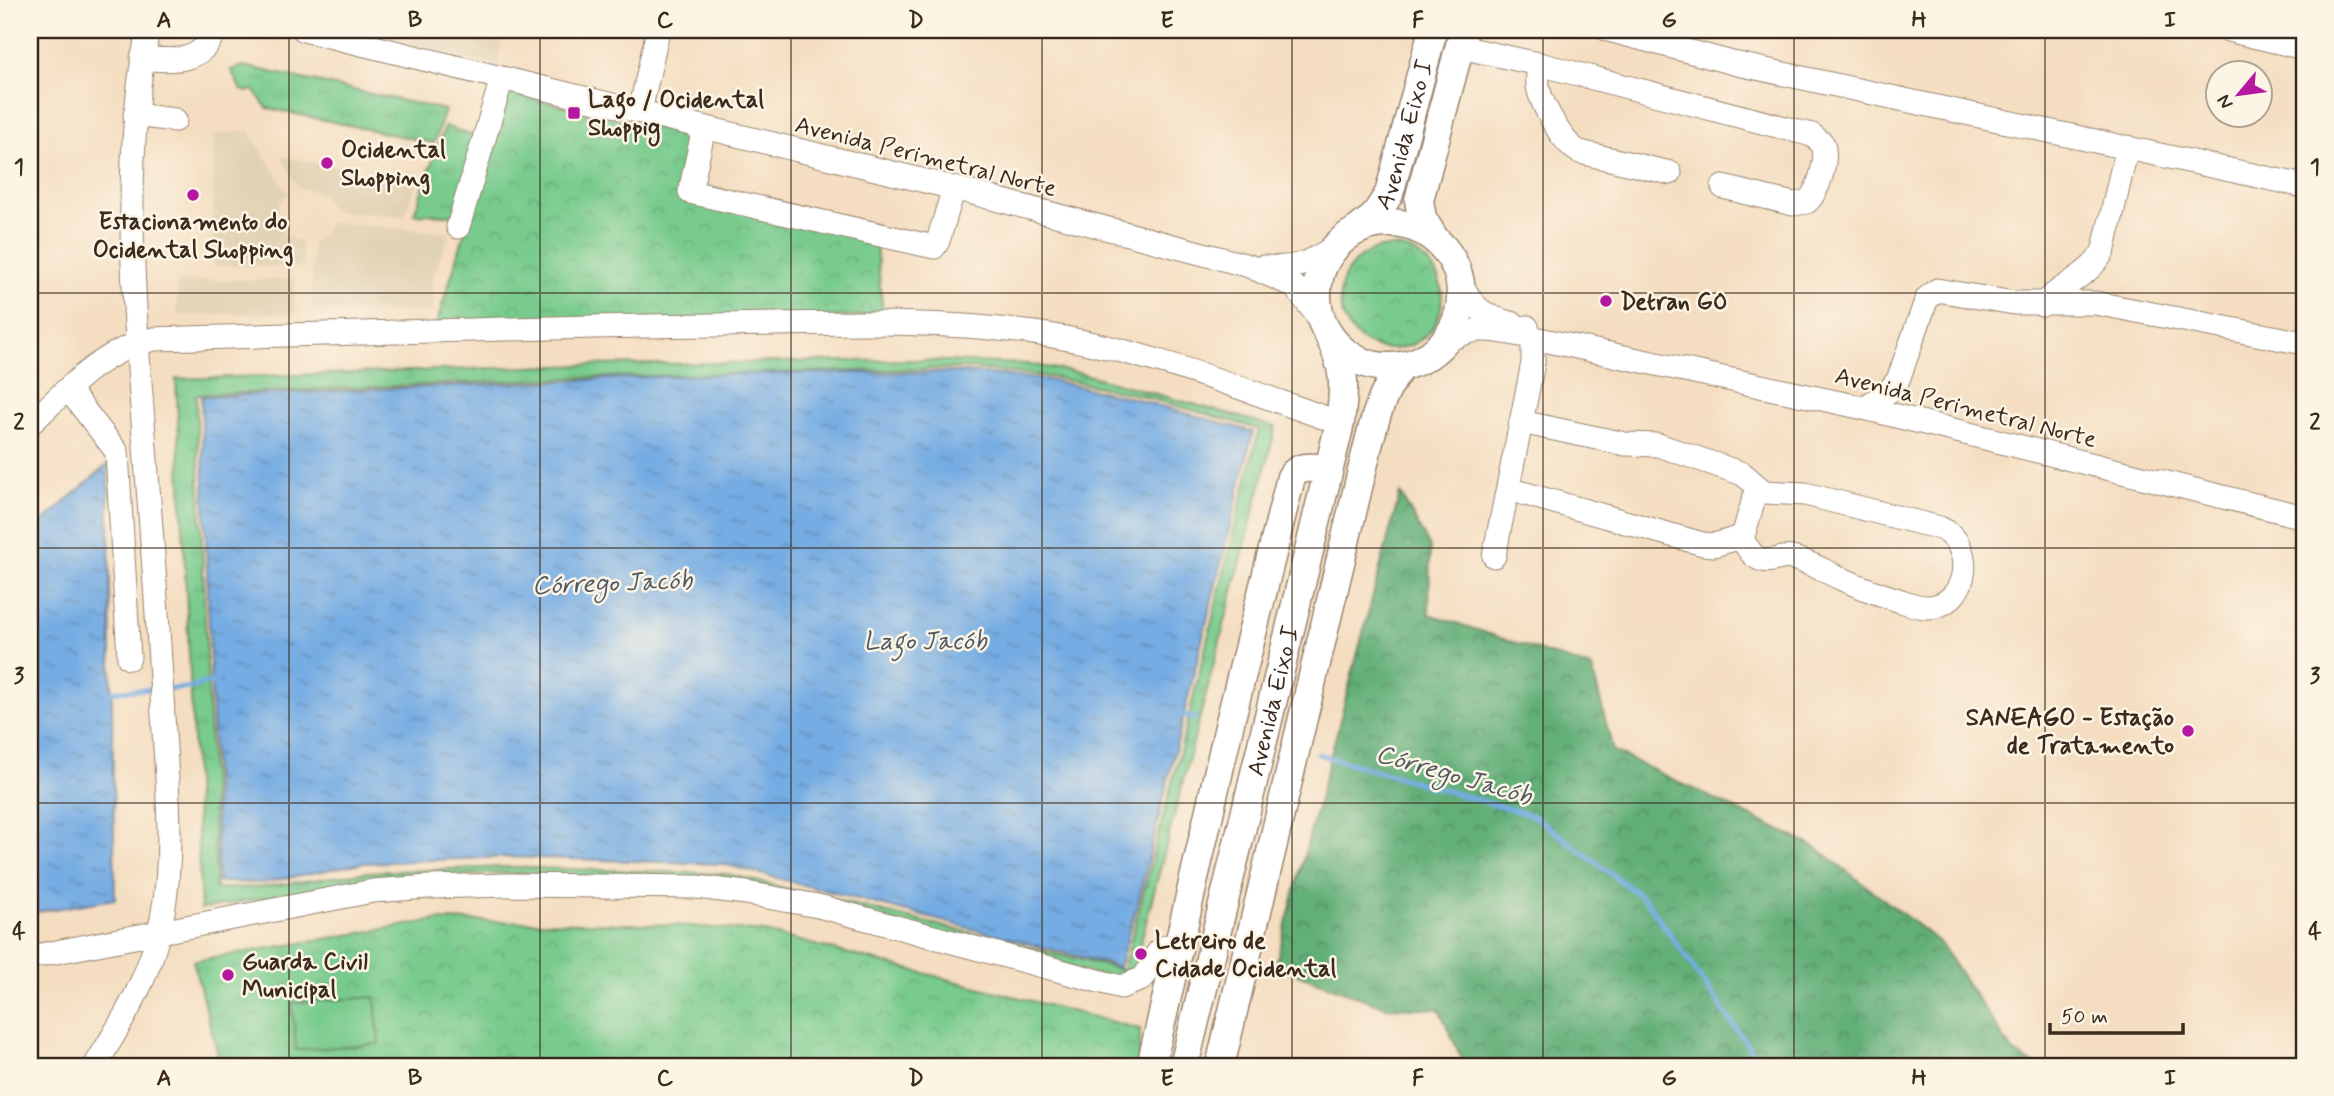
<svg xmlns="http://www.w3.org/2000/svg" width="2334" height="1096" viewBox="0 0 2334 1096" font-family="Mynerve,sans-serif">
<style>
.built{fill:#e2d2b4}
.grass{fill:url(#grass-tufts);stroke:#5a7a56;stroke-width:2;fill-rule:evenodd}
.forest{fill:url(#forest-crowns);stroke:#4e6c4b;stroke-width:2}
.park{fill:url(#park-crowns);stroke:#5a7a56;stroke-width:2}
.pitch{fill:#78cb8d;stroke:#5a7a56;stroke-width:2}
.water{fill:url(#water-ripples);stroke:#586b80;stroke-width:2}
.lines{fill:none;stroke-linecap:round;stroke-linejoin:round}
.stream{stroke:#75ace3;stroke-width:5}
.minor-casing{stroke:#98846f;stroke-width:25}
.major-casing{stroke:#98846f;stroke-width:31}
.minor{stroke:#fff;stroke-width:23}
.major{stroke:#fff;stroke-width:28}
.grid{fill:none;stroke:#3b2a1e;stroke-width:2;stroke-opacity:0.55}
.poi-dot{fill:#b5179e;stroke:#fcf5e5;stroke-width:2.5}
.labels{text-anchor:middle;stroke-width:5;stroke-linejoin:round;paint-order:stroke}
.poi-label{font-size:24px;font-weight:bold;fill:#3b2a1e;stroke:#fcf5e5;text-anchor:start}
.street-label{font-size:24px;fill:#3b2a1e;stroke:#fcf5e5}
.water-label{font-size:26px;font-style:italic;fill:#4f5863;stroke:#fcf5e5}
.neatline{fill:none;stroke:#3b2a1e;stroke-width:2.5}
.grid-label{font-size:23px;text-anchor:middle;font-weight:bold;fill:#3b2a1e}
</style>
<defs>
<pattern id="grass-tufts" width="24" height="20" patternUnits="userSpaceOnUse" patternTransform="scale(1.75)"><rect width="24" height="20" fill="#78cb8d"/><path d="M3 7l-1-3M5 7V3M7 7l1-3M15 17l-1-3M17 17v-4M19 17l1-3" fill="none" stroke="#69ae79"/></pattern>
<pattern id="forest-crowns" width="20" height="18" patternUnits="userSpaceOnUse" patternTransform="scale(1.75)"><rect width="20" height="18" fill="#62af78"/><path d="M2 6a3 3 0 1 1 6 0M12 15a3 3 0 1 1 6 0" fill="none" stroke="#528f62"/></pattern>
<pattern id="park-crowns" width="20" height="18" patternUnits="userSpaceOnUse" patternTransform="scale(1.75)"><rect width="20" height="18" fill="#78cb8d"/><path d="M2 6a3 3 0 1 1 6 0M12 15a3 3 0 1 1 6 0" fill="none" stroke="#69ae79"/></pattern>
<pattern id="water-ripples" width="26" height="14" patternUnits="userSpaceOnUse" patternTransform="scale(1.75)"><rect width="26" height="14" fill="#75ace3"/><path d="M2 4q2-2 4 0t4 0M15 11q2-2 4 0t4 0" fill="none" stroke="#618cb7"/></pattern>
</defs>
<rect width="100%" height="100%" fill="#fcf5e5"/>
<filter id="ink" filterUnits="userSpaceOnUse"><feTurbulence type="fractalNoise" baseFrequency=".0143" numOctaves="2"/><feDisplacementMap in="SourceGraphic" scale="14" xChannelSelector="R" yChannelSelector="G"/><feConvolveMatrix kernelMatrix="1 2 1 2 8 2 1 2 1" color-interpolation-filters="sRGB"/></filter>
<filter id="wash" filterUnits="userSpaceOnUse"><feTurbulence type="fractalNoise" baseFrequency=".00686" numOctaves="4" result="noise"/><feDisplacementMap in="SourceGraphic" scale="28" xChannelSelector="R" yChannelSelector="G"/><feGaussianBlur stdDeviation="1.57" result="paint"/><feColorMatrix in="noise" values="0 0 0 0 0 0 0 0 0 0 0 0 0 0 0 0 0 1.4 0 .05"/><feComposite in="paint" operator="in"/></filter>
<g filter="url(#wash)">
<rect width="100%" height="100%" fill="#f4ddc0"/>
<!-- built -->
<g class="built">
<path d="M339,30h165l-7,36z"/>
<path d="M249,130l39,63 -9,11 -2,17 9,15 16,7 1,24 -91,-1 2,-131z"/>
<path d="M281,156l135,27 -11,33 -73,-5 -9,-15 -7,-5 -17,-3z"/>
<path d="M331,222l119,11 -18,45 1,34h-122l1,-70 8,-4z"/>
<path d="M295,279v34l-118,2v-34z"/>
</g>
<!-- grass -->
<g class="grass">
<path d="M243,66l202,44 -11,33 -167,-35 -14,-19 -5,3 -7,-2 -10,-20z"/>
<path d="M445,126l37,13 -27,76 -41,-1z"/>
<path d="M916,360l111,4 53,9 196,54 -143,545 -10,9 -399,-98 -217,-10 -135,6 -171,30 -25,-530 410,-14zM972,368l79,9 88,18 120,34 -80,327 -56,214 -396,-96 -219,-7 -140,5 -106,15 -46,2 -20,-494 375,-17z"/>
</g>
<!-- forest -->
<path class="forest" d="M1400,493l30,54 -1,67 163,54 21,83 204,97 122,94 74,110 23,14h-571l-26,-57 -53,-2 -111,-41z"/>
<!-- park -->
<g class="park">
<path d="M508,93l189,44 -3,47 180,41 9,90 -448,14z"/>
<circle cx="1391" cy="298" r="51"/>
<path d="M437,920l239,5 89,7 375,97 -1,37h-627l-5,-11 -42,11h-244l-28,-105z"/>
</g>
<!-- pitch -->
<path class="pitch" d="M375,997l4,47 -83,6 -4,-47z"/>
<!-- water -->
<g class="water">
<path d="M970,372l79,8 87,19 117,33 -115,470 -19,65 -396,-103 -216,-7 -145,6 -99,20 -45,-1 -17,-485 516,-23z"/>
<path d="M108,464l7,435 -85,14v-380z"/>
</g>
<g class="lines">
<!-- stream -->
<g class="stream">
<path d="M168,689l20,-1 29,-8"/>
<path d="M106,695l11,-4 38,-2"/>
<path d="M1180,714l15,4"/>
<path d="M1318,754l216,62 112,84 116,166"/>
</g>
</g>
</g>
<g filter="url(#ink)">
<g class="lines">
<defs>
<g id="minor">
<path d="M304,30l650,158 295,78 45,20 27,34"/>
<path d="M1608,30l125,33 571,123"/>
<path d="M2228,30l76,18"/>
<path d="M1460,47l79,17 273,71 11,9c5,16 -4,47 -16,58l-14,2 -70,-17"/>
<path d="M142,58c29,3 62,6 72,-28"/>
<path d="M1539,64c-1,8 -2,15 -1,23 4,18 25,58 42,65l90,21"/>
<path d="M640,111l18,-81"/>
<path d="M135,115l40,5"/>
<path d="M704,128l-14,64 244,55 4,-6 16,-53"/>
<path d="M458,227l44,-149"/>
<path d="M1262,267c34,2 45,-2 73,-21"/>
<path d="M1459,278c13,30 23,38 55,46"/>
<path d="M2042,305c18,-20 51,-30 62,-56l23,-102"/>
<path d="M1442,344c29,-18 46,-16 78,-9l344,73 440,109"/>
<path d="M68,389l49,63 12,206"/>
<path d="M1864,408l24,-16 10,-12 29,-82 10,-8 77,13h81l209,40"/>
<path d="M30,424c39,-36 70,-73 124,-85 187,-5 374,-12 560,-14 107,-1 214,-7 320,8 106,15 205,55 306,90"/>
<path d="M1508,489l195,55 11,1 24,-7c9,5 10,14 18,19 13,9 23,-2 36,1 18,4 34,14 50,21 18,8 37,15 56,21 10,3 21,8 31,7 41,-3 47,-64 11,-79l-135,-34 -41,-2 -21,-18 -85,-29 -33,-1 -104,-22"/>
<path d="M1742,540l15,-52"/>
<path d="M1494,556l39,-193v-18l-6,-18"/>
<path d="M30,957l343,-66 56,-4 78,-2 190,2 49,6 72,13 303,81 21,-8c15,-16 9,-35 37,-34"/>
<path d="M95,1066c30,-49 56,-91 67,-148 14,-72 3,-150 0,-222 -5,-92 -12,-184 -19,-275 -10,-131 -21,-262 5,-391"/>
</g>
<g id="major">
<circle cx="1389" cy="295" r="72"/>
<path id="s1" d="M1360,228l14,-11 15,-23 44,-164"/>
<path d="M1434,238l-12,-20 -3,-18 45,-170"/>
<path d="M1151,1066l79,-344 61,-245c8,-13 23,-9 37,-8"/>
<path id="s2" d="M1184,1066l156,-643c5,-39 6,-52 -11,-88"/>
<path d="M1220,1066l140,-587c10,-39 16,-81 42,-113"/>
</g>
</defs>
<!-- minor casing -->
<use href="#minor" class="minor-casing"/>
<!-- major casing -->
<use href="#major" class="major-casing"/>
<!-- minor -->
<use href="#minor" class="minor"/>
<!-- major -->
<use href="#major" class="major"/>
</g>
</g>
<!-- grid -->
<path class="grid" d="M289,30v1036M540,30v1036M791,30v1036M1042,30v1036M1292,30v1036M1543,30v1036M1794,30v1036M2045,30v1036M30,293h2274M30,548h2274M30,803h2274"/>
<!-- markers -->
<g class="poi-dot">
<rect x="567" y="106" width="14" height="14" rx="3.5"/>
<circle cx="327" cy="163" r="7"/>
<circle cx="193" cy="195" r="7"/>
<circle cx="1606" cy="301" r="7"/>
<circle cx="2188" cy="731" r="7"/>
<circle cx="1141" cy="954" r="7"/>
<circle cx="228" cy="975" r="7"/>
</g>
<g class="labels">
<!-- poi labels -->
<g class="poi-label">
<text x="588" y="107">Lago / Ocidental<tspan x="588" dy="28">Shoppig</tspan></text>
<text x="341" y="157">Ocidental<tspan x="341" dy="28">Shopping</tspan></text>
<text x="193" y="229" text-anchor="middle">Estacionamento do<tspan x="193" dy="28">Ocidental Shopping</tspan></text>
<text x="1620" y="309">Detran GO</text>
<text x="2174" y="725" text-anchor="end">SANEAGO - Estação<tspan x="2174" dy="28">de Tratamento</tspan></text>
<text x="1155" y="948">Letreiro de<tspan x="1155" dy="28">Cidade Ocidental</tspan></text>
<text x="242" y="969">Guarda Civil<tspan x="242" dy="28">Municipal</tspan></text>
</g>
<!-- street labels -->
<g class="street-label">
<text dy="8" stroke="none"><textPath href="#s1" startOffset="107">Avenida Eixo I</textPath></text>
<text transform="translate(926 156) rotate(14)" y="8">Avenida Perimetral Norte</text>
<text transform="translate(1966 407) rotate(14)" y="8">Avenida Perimetral Norte</text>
<text dy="8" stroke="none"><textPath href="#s2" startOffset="376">Avenida Eixo I</textPath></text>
</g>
<!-- water labels -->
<g class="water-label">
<text transform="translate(612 582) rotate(-2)" y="9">Córrego Jacób</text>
<text x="925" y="649">Lago Jacób</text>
<text transform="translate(1454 774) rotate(16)" y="9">Córrego Jacób</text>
</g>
</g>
<!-- margin -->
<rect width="2334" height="1096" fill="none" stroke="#fcf5e5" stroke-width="77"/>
<!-- north arrow -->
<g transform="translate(2239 94) rotate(241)"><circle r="33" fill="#fcf5e5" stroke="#afa495" stroke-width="2"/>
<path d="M0-5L12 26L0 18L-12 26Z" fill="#b5179e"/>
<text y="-10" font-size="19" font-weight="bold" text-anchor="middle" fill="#3b2a1e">N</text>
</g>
<!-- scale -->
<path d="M2050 1023v10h133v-10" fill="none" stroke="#3b2a1e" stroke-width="3.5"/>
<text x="2061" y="1023" font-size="21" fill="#3b2a1e" stroke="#fcf5e5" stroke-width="5" paint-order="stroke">50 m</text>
<rect x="38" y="38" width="2258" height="1020" class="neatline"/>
<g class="grid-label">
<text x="164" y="27">A</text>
<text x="415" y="27">B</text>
<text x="665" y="27">C</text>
<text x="916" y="27">D</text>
<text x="1167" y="27">E</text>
<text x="1418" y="27">F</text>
<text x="1669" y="27">G</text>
<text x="1919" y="27">H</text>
<text x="2170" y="27">I</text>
<text x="19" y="174">1</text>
<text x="2315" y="174">1</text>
<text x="19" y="429">2</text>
<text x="2315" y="429">2</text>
<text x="19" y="683">3</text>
<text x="2315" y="683">3</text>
<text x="19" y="938">4</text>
<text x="2315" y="938">4</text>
<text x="164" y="1085">A</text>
<text x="415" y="1085">B</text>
<text x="665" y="1085">C</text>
<text x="916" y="1085">D</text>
<text x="1167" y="1085">E</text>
<text x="1418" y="1085">F</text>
<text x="1669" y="1085">G</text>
<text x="1919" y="1085">H</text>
<text x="2170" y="1085">I</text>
</g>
</svg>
